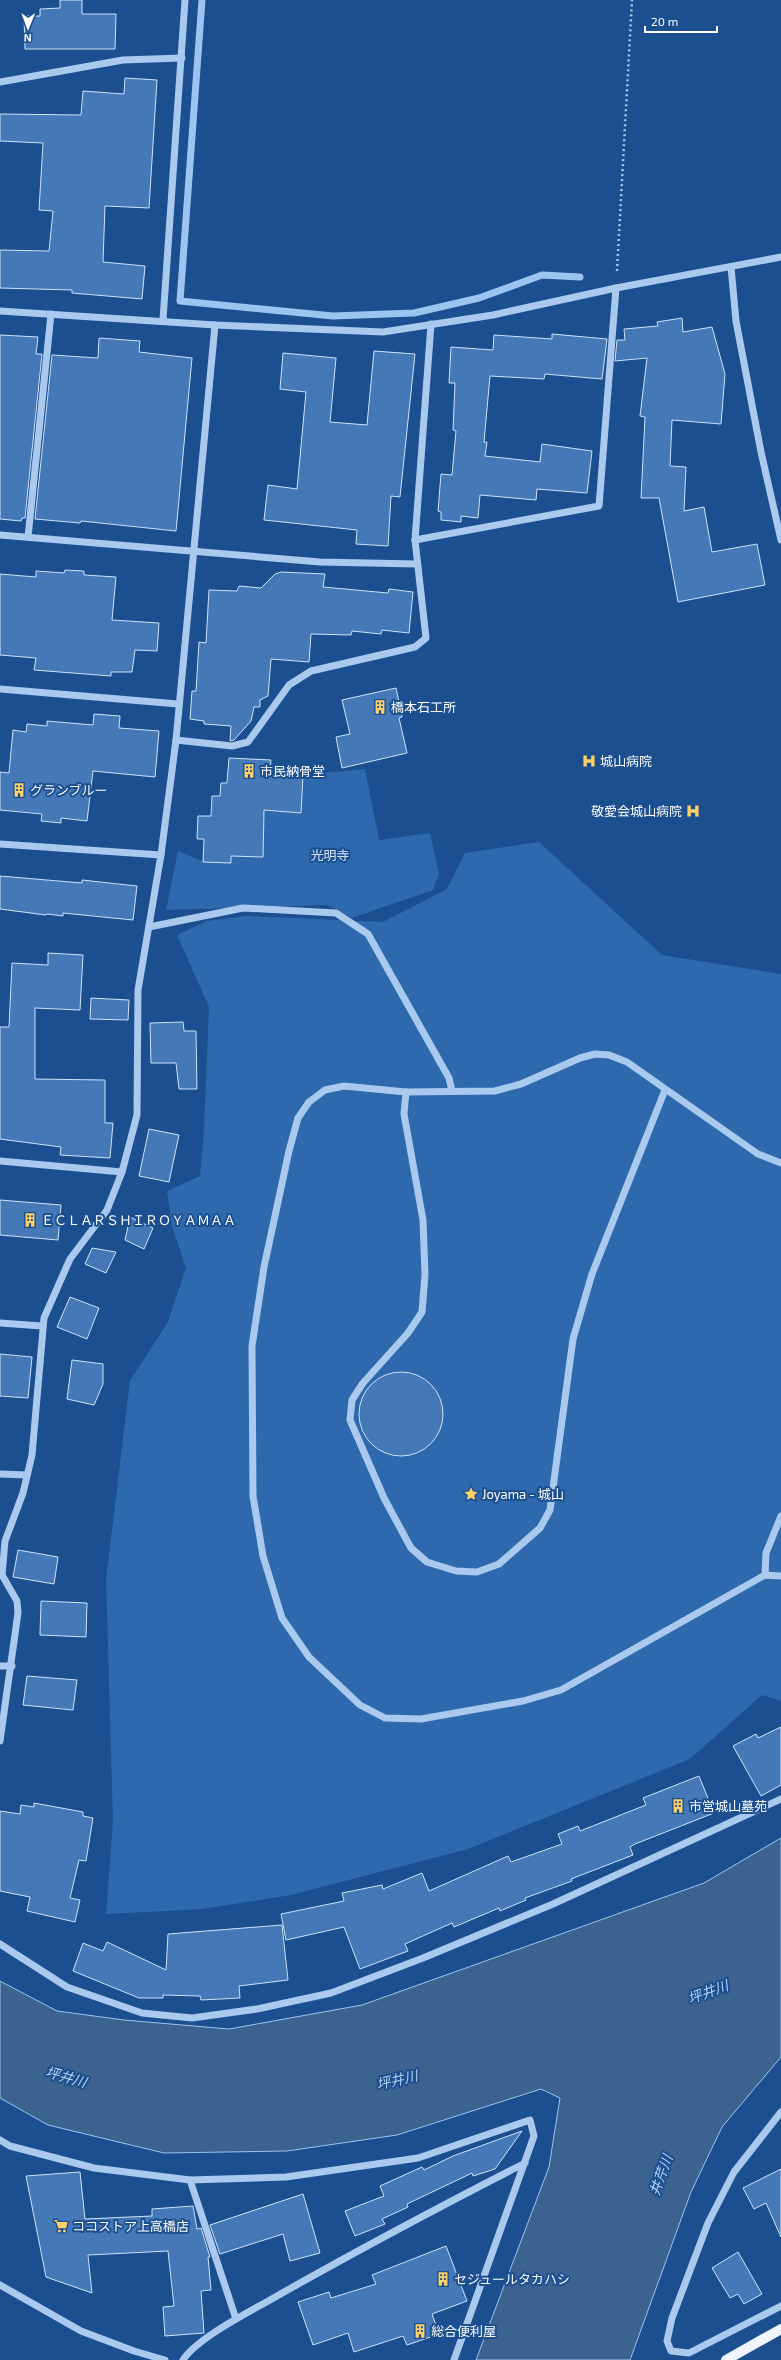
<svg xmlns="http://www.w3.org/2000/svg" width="781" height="2360" viewBox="0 0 781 2360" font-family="'Exo 2','Noto Sans JP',sans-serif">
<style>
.green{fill:#2e69ad}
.water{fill:#3c6290;stroke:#9cc4f0}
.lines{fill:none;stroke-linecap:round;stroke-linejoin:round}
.stream{stroke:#9cc4f0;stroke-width:7}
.building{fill:#4478b7;stroke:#cfe3fa}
.path{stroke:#a9c9ee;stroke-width:2.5;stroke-dasharray:2 3;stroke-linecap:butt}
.minor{stroke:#a9c9ee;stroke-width:7}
.major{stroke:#f0f6ff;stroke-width:10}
.labels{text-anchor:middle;stroke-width:4;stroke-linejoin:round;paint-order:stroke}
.poi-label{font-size:13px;fill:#fff;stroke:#1b4f8f;text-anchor:start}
.park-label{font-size:13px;fill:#cfe3fa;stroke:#1b4f8f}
.water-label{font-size:14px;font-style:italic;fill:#b5d3f5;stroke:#1b4f8f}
</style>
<rect width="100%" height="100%" fill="#1b4f8f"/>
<!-- green -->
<g class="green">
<path d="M365,769l14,71 51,-7 9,41 -6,16 -81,28 -25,-13 -161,5 12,-59 26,11 27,-6 32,1 1,-47 37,3 2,-38z"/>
<path d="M539,842l123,113 119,19v727l-19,-6 -72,64 -222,90 -177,46 -88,14 -97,5 7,-92 -7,-243 24,-198 38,-59 18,-54 -14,-42 -5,-35 33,-15 4,-47 5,-122 -32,-72 30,-14 39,-5 137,6 64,-33 18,-36z"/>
</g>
<!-- water -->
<path class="water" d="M781,1838v219l-59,70 -31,65 -61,168h-154l73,-193 11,-69 -19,-9 -144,46 -110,16 -123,2 -116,-28 -48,-27v-117l57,30 67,9 105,9 133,-24 342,-122z"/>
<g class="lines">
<!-- stream -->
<path class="stream" d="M202,0l-22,301 153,15 81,-3 65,-15 63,-23 38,2"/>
</g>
<!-- building -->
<g class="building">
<path d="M60,0h22v14h34l-1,35h-90l-1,-33h16v-7l20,-1z"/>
<path d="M125,78l32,2 -8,128 -44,-2 -2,56 42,4 -3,33 -70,-6v-3l-72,-2v-38l49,1 4,-40 -14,-1 4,-67 -43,-2v-27l81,1 2,-24 41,3z"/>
<path d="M682,318l1,14 29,-5 13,47 -4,50 -49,-4 -2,46 16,1 -2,44 20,-4 8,45 45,-8 8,41 -87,17 -19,-104h-18l4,-81 -5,-1 7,-58 -32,3 2,-21h8l-1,-11 34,-3 -1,-4z"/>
<path d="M552,334l55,5 -5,40 -57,-5 -1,5 -54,-3 -6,66h3l-2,14 55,6 2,-18 50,7 -5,42 -50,-4 -1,11 -56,-5 -2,23 -17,-2v6l-20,-2v-8l-3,-1 3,-37 11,1 4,-44 -3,-1 2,-47h-6l2,-36 42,3 1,-15 58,4z"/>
<path d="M0,335l38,2 -2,17h6l-17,164h-3l-1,3 -21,-2z"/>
<path d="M99,338l41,3 -1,11 53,6 -16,173 -95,-10 -1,2 -45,-4 17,-164 46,3z"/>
<path d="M374,351l41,3 -15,143 -9,-1 -3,50 -32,-2 1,-14 -93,-10 4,-35 29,4 9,-97 -26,-3 3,-36 53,5 -6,64 37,3z"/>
<path d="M65,570l19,1v4l32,2 -4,43 47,3 -2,28 -22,-1 -3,22h-21v4l-77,-6 2,-12 -36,-3v-81l36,3v-6l28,2z"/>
<path d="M281,572l44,2 -2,13 65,6 1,-4 24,3 -4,41 -27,-3 -1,4 -29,-3 -1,4 -40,-1 -2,28 -38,-3 -3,37 -8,4v7h-6l-3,14 -17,19 -4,1 1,-15 -27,-2v-3l-14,-2 2,-28h4l3,-49 7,1 3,-53 28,1 2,-5 22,2 14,-14z"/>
<path d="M396,688l6,29 -3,1 8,35 -65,15 -6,-31 14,-3 -8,-34z"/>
<path d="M94,714l26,2 -1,12 40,3 -4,46 -62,-6 -6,50 -26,-3v5l-20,-2 1,-7 -42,-4v-38l9,1 4,-43 13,2 1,-8 20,2v-5l46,4z"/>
<path d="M229,758l42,2 -1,13 33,2 -2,38 -37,-3 -1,47 -32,-1v7l-28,-1 1,-23h-7l1,-23h13l1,-20h8l1,-13h6z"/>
<path d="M0,876l82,7v-3l55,6 -4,34 -70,-7v3l-16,-2 -1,1 -46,-6z"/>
<path d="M48,953l35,2 -3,55 -45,-2v71l70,1v43h8l-3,35 -50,-3 1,-8 -61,-8v-112h9l3,-64 36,2z"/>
<path d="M91,998l38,2 -1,20 -38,-1z"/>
<path d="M183,1022l1,9h12l1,58h-18l-3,-26h-25l-1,-40z"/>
<path d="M149,1129l30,6 -10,47 -30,-6z"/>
<path d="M0,1200l61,5 -3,35 -58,-5z"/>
<path d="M130,1217l23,11 -9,21 -19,-9z"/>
<path d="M92,1248l24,4 -10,21 -21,-9z"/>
<path d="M70,1297l29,11 -12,31 -30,-12z"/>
<path d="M0,1354l32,3 -4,41 -28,-2z"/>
<path d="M72,1360l31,4v20l-9,21 -27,-6z"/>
<circle cx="401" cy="1414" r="42"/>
<path d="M18,1550l40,7 -4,27 -41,-7z"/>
<path d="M41,1601l46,2 -1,34 -46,-2z"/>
<path d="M27,1676l50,4 -4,30 -50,-5z"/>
<path d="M781,1727v58l-20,11 -28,-50 23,-12 2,4z"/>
<path d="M699,1776l15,37 -79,31 -5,3 3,8 -62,24 1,2 -47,17 1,2 -26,11 -1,-3 -45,19 -2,-4 -47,21 3,7 -48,18 -16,-42 -58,13 -5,-26 63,-13 -2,-8 40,-8 1,4 39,-16 7,18 79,-35 3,6 51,-18 -4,-10 20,-8 2,5 66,-26 -3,-7z"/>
<path d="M34,1803l49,9v4l10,2 -7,43 -7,-1 -9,38 10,2 -5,22 -48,-11 3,-14 -30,-6v-80l20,3 1,-9 13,2z"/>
<path d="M282,1925l6,55 -49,6 1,12 -39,2 -1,-4 -37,-1v3h-24l-66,-27 10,-28 20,8 4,-9 59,28 2,-36z"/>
<path d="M522,2131l-27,38 -22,7 -1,-3 -65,31 1,3 -26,12 3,5 -30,12 -10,-25 39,-15 -4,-10 42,-19 2,3 29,-14z"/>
<path d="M781,2169v68l-15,-34 -12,6 -11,-21z"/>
<path d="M80,2172l5,47 67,-3v-7l41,-3 4,23 4,-1 9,29h-2l3,33 -10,1 3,42 -39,3 -2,-29 11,-1 -6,-55 -80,4 4,38 -46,-16 -20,-101z"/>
<path d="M303,2194l17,59 -30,8 -7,-27 -63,20 -10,-29z"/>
<path d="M446,2246l21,55 -35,13 7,20 -32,11 -4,-9 -49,16 -6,-19 -35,12 -15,-43 31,-10 2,6 45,-14 -4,-9z"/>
<path d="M738,2252l24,42 -18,10 -6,-10 -8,4 -18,-30z"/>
</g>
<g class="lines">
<!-- path -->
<path class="path" d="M617,271l15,-271"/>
<!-- minor -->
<g class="minor">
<path d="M0,82l123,-22 59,-2"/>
<path d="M731,267l5,54 25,131 20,88"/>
<path d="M0,311l215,14 168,7 110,-17 123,-27 165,-31"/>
<path d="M163,320l22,-320"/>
<path d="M0,535l320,27 96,2"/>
<path d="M28,537l23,-223"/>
<path d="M415,540l16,-216"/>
<path d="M0,689l178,15"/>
<path d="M176,740l56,6 16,-4 41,-57 22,-14 104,-24 11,-9 -11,-98 184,-34 17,-218"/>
<path d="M0,844l161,11"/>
<path d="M149,927l94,-19 93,5 32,21 81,144 3,13"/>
<path d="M665,1090l-73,184 -19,65 -23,171 -10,18 -41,36 -22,8 -21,-1 -29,-9 -16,-14 -27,-50 -34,-78 2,-20 11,-17 45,-50 14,-21 3,-38 -2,-54 -19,-106 2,-22 -62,-6 -19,4 -16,12 -11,16 -9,33 -25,116 -12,79 1,150 10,60 19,62 27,39 51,48 25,13 36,1 102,-18 38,-11 204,-115 16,1"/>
<path d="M406,1092l89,-1 26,-7 59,-26 15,-4 14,1 18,7 131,92 23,9"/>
<path d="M0,1161l122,11"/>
<path d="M0,1323l42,3"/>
<path d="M0,1474l27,1"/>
<path d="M765,1575l1,-22 15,-37"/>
<path d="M0,1666h12"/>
<path d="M0,1741l18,-128 -1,-12 -15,-26 3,-34 18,-48 9,-38 12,-137 26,-59 37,-49 15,-38 15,-57 1,-125 23,-135 15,-115 39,-415"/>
<path d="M0,1944l67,43 75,26 50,5 65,-9 74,-16 92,-35 130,-54 228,-105"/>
<path d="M781,2112l-47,60 -26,51 -36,95 -5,23 4,10 18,2 92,-47"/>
<path d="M0,2140l10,6 84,22 96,12 96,-3 132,-19 112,-38 4,16 -80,224"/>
<path d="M190,2180l46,139"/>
<path d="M0,2285l81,46 53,20 31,9"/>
<path d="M183,2360c13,-21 64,-47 87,-60 84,-48 169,-93 255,-137"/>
</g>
<!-- major -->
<path class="major" d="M726,2360l55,-31"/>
</g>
<!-- icons -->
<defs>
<symbol id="building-bare" viewBox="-9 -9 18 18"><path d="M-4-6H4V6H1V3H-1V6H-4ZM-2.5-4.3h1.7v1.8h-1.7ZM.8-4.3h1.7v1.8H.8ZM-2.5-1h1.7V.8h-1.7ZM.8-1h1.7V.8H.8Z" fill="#ffd166" stroke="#1b4f8f" stroke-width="2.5" paint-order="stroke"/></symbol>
<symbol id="hospital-bare" viewBox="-9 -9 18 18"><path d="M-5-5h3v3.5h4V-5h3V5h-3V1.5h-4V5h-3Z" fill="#ffd166" stroke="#1b4f8f" stroke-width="2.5" paint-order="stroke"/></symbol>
<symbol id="sight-bare" viewBox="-9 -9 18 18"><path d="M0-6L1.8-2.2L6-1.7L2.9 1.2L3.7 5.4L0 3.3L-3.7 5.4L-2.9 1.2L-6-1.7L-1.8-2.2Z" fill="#ffd166" stroke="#1b4f8f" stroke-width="2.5" paint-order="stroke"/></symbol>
<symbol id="supermarket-bare" viewBox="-9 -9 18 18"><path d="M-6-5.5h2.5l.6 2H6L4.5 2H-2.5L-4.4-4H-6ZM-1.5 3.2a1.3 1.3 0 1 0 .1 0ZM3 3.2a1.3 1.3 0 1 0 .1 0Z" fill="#ffd166" stroke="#1b4f8f" stroke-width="2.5" paint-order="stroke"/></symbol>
</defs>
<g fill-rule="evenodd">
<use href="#building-bare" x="370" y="697" width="20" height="20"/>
<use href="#hospital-bare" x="579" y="751" width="20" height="20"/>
<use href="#building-bare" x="239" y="761" width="20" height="20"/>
<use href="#building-bare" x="9" y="780" width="20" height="20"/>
<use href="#hospital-bare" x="683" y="801" width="20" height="20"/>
<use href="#building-bare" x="20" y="1210" width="20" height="20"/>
<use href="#sight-bare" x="461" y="1484" width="20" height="20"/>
<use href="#building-bare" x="668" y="1796" width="20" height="20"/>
<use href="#supermarket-bare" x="51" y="2216" width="20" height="20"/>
<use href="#building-bare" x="433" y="2269" width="20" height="20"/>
<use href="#building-bare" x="410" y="2321" width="20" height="20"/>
</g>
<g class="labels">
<!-- poi labels -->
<g class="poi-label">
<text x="391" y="712">橋本石工所</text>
<text x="600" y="766">城山病院</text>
<text x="260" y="776">市民納骨堂</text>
<text x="30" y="795">グランブルー</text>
<text x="682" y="816" text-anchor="end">敬愛会城山病院</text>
<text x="41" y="1225">ＥＣＬＡＲＳＨＩＲＯＹＡＭＡＡ</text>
<text x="482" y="1499">Joyama - 城山</text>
<text x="689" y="1811">市営城山墓苑</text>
<text x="72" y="2231">ココストア上高橋店</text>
<text x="454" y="2284">セジュールタカハシ</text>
<text x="431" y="2336">総合便利屋</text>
</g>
<!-- park labels -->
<g class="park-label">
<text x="330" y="860">光明寺</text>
</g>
<!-- water labels -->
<g class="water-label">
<text transform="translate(708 1992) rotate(-20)" y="5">坪井川</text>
<text transform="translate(66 2077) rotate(16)" y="5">坪井川</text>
<text transform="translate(397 2080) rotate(-13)" y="5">坪井川</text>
<text transform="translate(661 2175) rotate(-70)" y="5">井芹川</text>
</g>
</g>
<!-- north arrow -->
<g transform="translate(28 28) rotate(181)" stroke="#1b4f8f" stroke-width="3" paint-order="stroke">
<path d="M0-3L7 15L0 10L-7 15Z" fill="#ffffff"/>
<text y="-6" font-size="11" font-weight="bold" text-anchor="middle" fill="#ffffff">N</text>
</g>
<!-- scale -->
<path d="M645 26v6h72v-6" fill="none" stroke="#ffffff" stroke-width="2"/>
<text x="651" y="26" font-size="12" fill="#ffffff" stroke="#1b4f8f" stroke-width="3" paint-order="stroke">20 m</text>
</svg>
